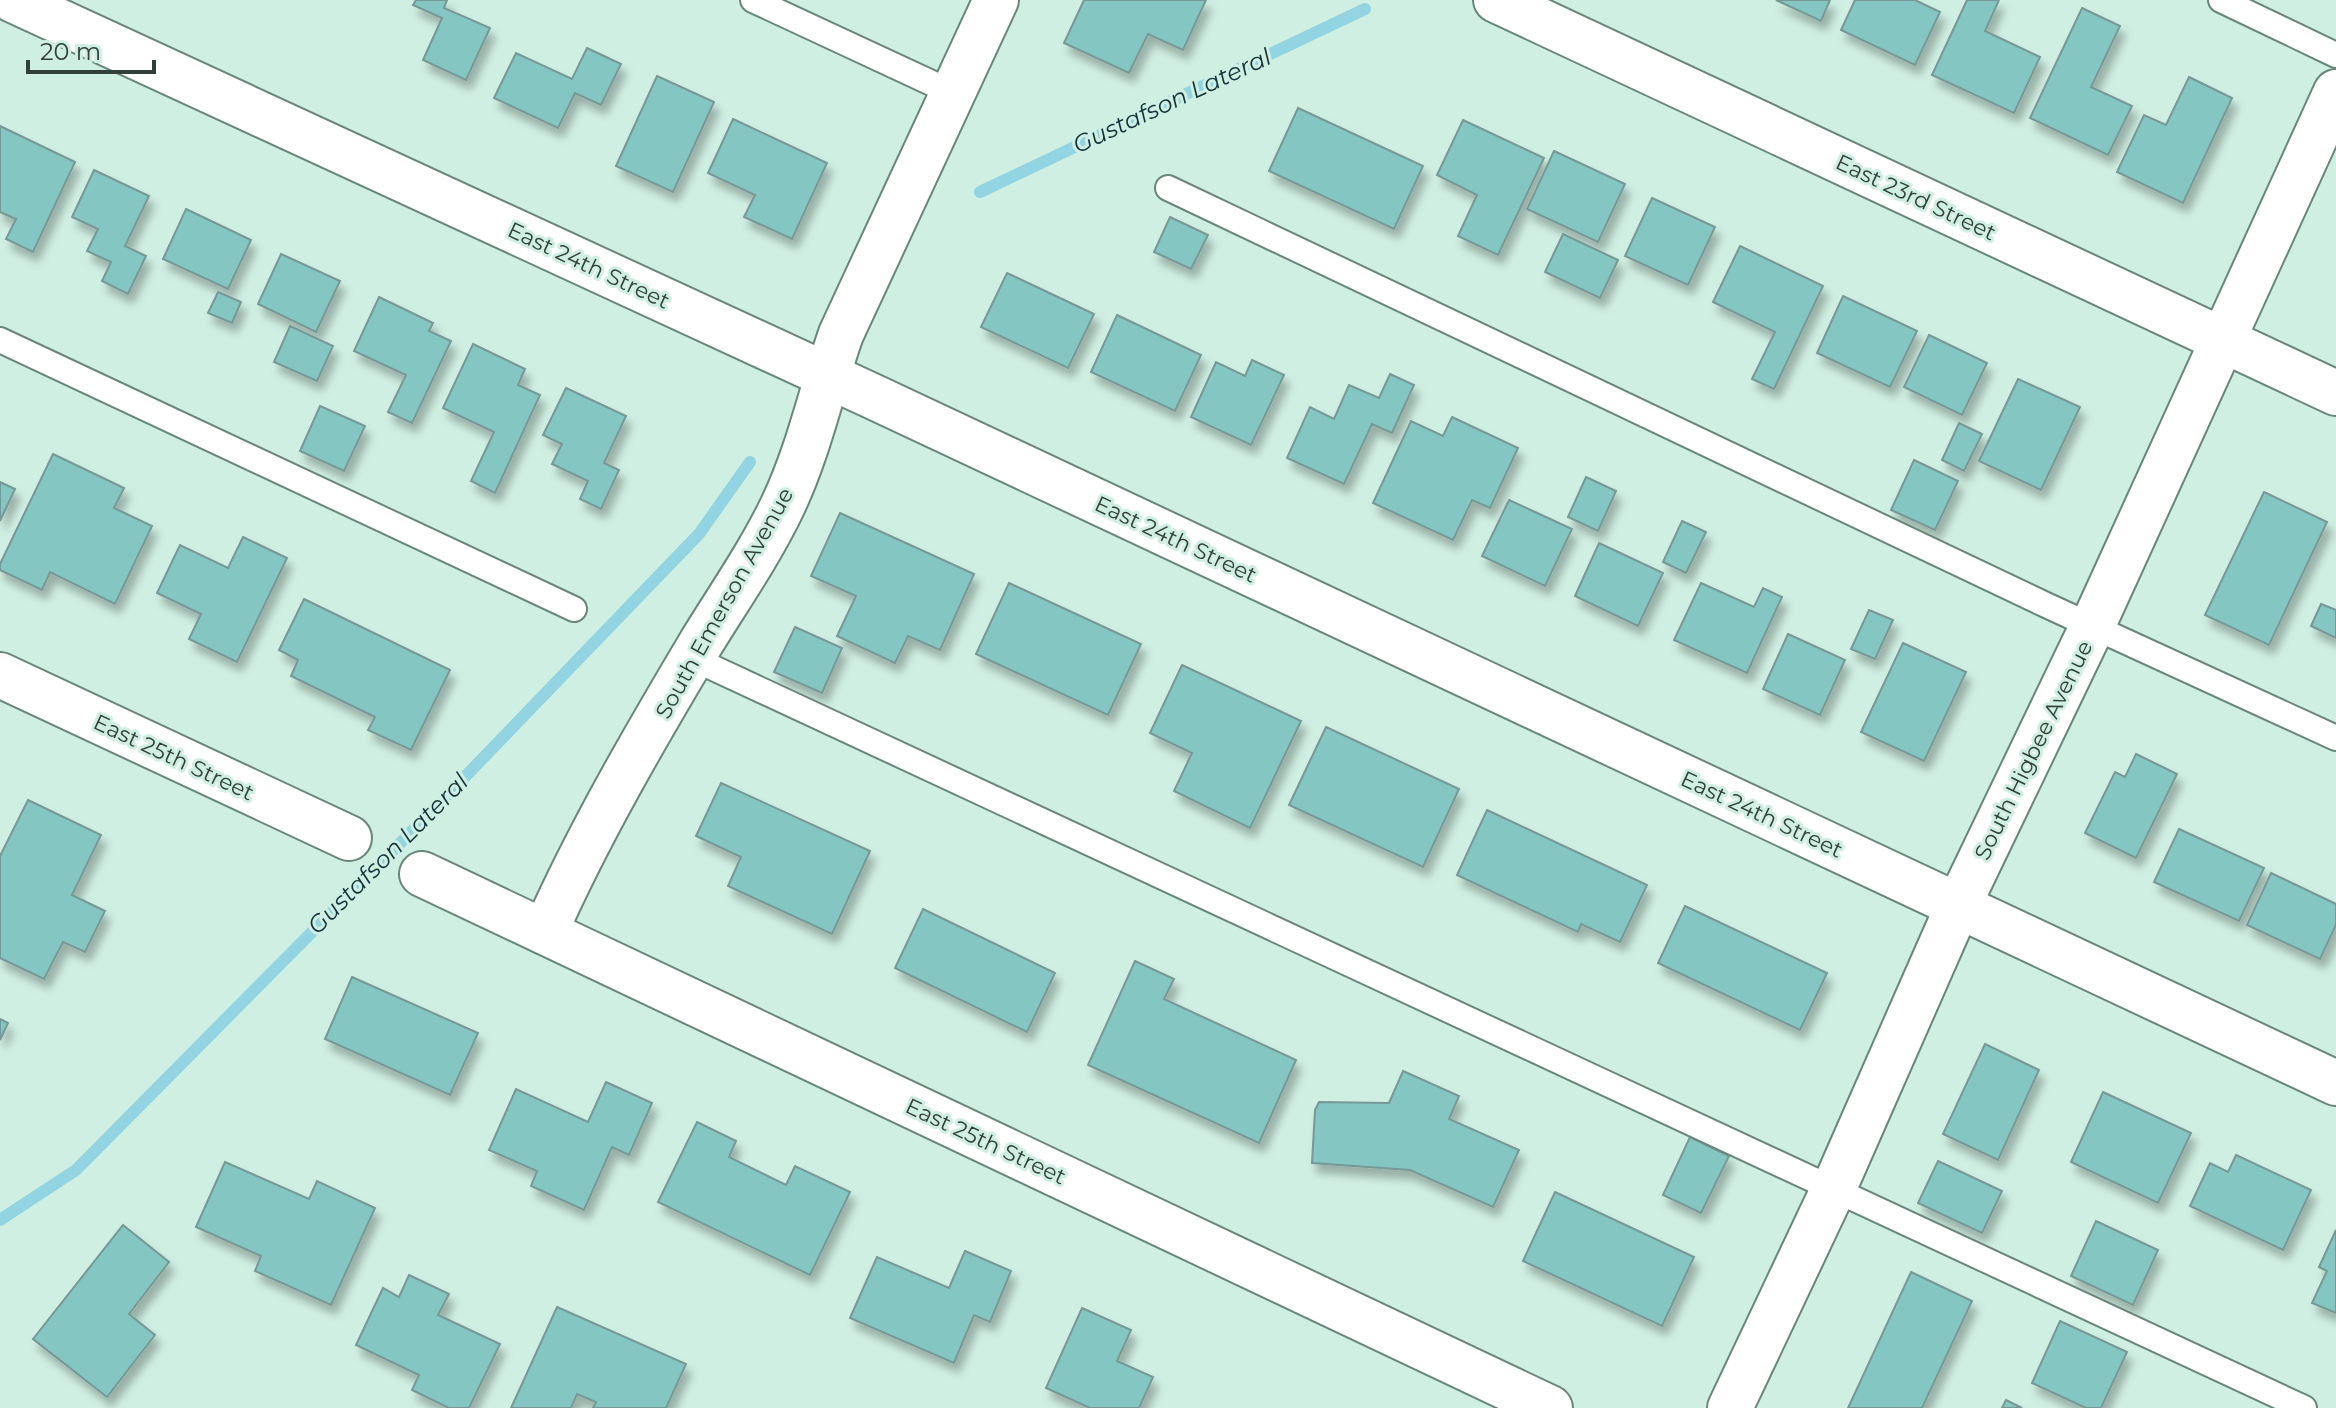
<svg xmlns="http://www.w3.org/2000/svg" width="2336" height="1408" viewBox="0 0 2336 1408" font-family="Montserrat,sans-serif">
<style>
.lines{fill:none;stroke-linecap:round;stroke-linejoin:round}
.stream{stroke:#92d4e1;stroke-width:12}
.building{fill:#83c6c2;stroke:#779895;stroke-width:2;filter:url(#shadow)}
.service-casing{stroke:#69867b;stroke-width:28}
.minor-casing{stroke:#69867b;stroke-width:48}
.service{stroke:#fff;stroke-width:24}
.minor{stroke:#fff;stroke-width:44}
.labels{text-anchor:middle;stroke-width:6;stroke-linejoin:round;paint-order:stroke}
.street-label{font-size:22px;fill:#313e39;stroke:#d0efe3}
.water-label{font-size:24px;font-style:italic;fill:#113238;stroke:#d0efe3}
</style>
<defs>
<filter id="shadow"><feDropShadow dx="5" dy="9" stdDeviation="4" flood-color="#0004"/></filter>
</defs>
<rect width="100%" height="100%" fill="#d0efe3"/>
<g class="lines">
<!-- stream -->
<g class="stream">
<path d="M980,192l385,-183"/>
<path d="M0,1220l76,-50 357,-360 266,-276 51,-72"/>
</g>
</g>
<!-- building -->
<g class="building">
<path d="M416,0h31l-3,8 46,20 -24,52 -43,-20 19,-42 -29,-13z"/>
<path d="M1084,0h122l-23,50 -35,-16 -19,39 -65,-30z"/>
<path d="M1776,0h54l-9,21z"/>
<path d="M1855,0h60l25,12 -25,53 -74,-35z"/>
<path d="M1967,0h32l-14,31 55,26 -26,56 -82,-38z"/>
<path d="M2082,8l38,18 -29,61 41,19 -24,49 -78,-37z"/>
<path d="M587,48l34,16 -20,41 -26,-12 -17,35 -64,-30 22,-45 56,26z"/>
<path d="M657,76l57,26 -41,90 -57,-26z"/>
<path d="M2189,77l43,21 -49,105 -66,-31 27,-57 22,10z"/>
<path d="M1298,108l125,58 -29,63 -125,-58z"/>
<path d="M733,119l94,44 -35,76 -48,-22 11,-22 -47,-22z"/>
<path d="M1463,120l81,38 -46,97 -40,-19 19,-41 -40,-20z"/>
<path d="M0,126l75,36 -42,90 -27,-13 10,-20 -16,-7z"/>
<path d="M1554,151l71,33 -27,58 -71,-33z"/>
<path d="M94,170l55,26 -24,50 21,10 -18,38 -26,-13 9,-19 -24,-11 11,-22 -26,-12z"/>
<path d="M1652,198l63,29 -27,58 -63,-29z"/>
<path d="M186,209l65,31 -23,49 -65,-30z"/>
<path d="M1170,217l38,18 -17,34 -37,-17z"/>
<path d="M1563,234l55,26 -18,38 -55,-26z"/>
<path d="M1740,246l83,40 -49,103 -22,-10 23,-47 -62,-30z"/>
<path d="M281,254l59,27 -24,51 -58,-28z"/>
<path d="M1007,273l87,41 -26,54 -87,-41z"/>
<path d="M218,292l23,10 -9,21 -24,-10z"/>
<path d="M1843,296l74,35 -27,56 -73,-34z"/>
<path d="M379,297l54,26 -4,8 22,10 -39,82 -24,-11 18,-37 -52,-24z"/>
<path d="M1117,315l84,40 -26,56 -84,-39z"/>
<path d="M290,326l43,20 -16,35 -43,-19z"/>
<path d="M1929,335l58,28 -25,52 -58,-28z"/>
<path d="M473,344l52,25 -7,16 22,10 -45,98 -24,-12 23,-49 -51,-24z"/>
<path d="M1252,360l32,15 -33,70 -60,-28 25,-55 29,14z"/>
<path d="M1390,374l24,11 -22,48 -20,-9 -28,60 -57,-26 23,-51 24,12 15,-34 30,13z"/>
<path d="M2018,379l62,28 -39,83 -62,-29z"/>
<path d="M566,388l60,28 -22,47 15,7 -18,39 -21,-10 8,-18 -36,-17 10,-20 -19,-9z"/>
<path d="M320,406l45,20 -21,45 -44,-20z"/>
<path d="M1452,417l66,31 -28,60 -18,-8 -19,40 -80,-37 38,-82 32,15z"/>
<path d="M1959,423l23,11 -18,37 -22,-11z"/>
<path d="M53,454l71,34 -10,20 38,18 -37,78 -65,-32 -8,18 -42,-20v-6z"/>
<path d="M1914,460l44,21 -23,49 -44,-20z"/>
<path d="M1586,477l30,14 -18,40 -30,-14z"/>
<path d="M0,482l15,7 -15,32z"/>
<path d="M2264,492l63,30 -58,123 -64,-30z"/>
<path d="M1509,500l63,29 -27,57 -63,-30z"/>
<path d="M840,513l134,61 -34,76 -32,-14 -13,27 -58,-27 19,-40 -45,-20z"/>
<path d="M1682,521l24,11 -20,41 -23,-11z"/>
<path d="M243,537l44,21 -50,104 -48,-23 12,-25 -44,-21 23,-48 48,23z"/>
<path d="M1599,543l64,30 -25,53 -63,-30z"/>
<path d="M1009,583l132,61 -33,71 -132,-61z"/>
<path d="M1701,583l53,24 9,-19 19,9 -35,76 -73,-33z"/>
<path d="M304,599l146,71 -39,80 -43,-20 7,-13 -84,-41 7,-16 -19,-10z"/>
<path d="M2321,604l15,6v28l-25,-12z"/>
<path d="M1869,610l24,10 -18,39 -24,-10z"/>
<path d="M795,627l47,21 -20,45 -48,-21z"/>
<path d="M1788,634l57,26 -25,55 -57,-26z"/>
<path d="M1903,643l63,29 -42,89 -63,-29z"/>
<path d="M1182,665l119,56 -51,107 -76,-37 18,-38 -42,-20z"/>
<path d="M1326,727l133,62 -36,78 -134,-62z"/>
<path d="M2136,754l41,20 -41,84 -51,-25 30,-61 10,5z"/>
<path d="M721,783l149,68 -38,83 -104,-48 13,-29 -45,-21z"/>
<path d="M28,800l73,35 -29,60 33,16 -20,41 -22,-10 -19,37 -44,-21v-102z"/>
<path d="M1487,810l160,75 -27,57 -39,-18 -3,8 -121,-57z"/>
<path d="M2179,829l85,39 -25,53 -85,-39z"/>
<path d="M2271,873l65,31v21l-16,34 -73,-34z"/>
<path d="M1685,906l142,67 -27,57 -142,-67z"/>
<path d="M923,909l132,64 -28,59 -132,-64z"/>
<path d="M1135,961l39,18 -10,20 132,61 -37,83 -171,-78z"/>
<path d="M352,977l126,56 -28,62 -125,-56z"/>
<path d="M0,1019l8,4 -8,17z"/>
<path d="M1985,1044l54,26 -41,90 -55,-26z"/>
<path d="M1403,1071l56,25 -10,23 70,31 -26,57 -83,-37 -98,-7 3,-53 4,-8 70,1z"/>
<path d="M606,1082l46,21 -23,52 -17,-8 -28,63 -53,-24 6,-15 -48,-21 27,-61 72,33z"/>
<path d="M2103,1092l88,41 -33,70 -87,-41z"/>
<path d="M697,1122l39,19 -7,16 57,28 9,-19 55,26 -40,83 -152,-73z"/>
<path d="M1690,1137l39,19 -28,57 -38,-18z"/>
<path d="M2236,1155l75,35 -28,60 -93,-44 20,-43 18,9z"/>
<path d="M1938,1161l64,30 -20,42 -64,-30z"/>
<path d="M225,1162l84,37 8,-18 58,27 -44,97 -76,-34 6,-15 -65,-29z"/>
<path d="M1555,1192l139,65 -32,69 -139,-65z"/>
<path d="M2096,1221l62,29 -25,55 -62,-29z"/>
<path d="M123,1225l46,37 -40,52 26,21 -48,62 -74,-58z"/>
<path d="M2336,1230v83l-24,-10 15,-32 -8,-4z"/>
<path d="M965,1251l46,20 -21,51 -16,-7 -20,48 -104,-45 27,-61 72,31z"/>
<path d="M1911,1272l61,29 -50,107h-74z"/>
<path d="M409,1275l40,19 -11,21 62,29 -31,64h-20l-37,-18 7,-15 -63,-30 27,-57 16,9z"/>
<path d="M557,1307l129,57 -20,44h-73l3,-6 -19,-8 -6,14h-60z"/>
<path d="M1082,1308l49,22 -14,31 36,16 -14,31h-49l-44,-20z"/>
<path d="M2060,1321l67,31 -26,56h-15l-54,-25z"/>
<path d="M2006,1400l16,8h-20z"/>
</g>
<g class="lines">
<defs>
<g id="service">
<path d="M753,0l200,93"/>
<path d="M2221,0l115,55"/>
<path d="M1168,188l878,417 290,133"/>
<path d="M0,340l574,269"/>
<path d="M692,658l1612,750"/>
</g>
<g id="minor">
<path d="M13,0l859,396 1464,687"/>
<path d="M1496,0l840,393"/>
<path d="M0,675l349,163"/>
<path d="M422,874l1128,534"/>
<path d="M545,932c44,-99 100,-195 156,-289 27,-44 59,-90 81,-136 27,-56 39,-116 59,-173l155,-334"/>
<path d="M1730,1408l104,-220 124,-282 134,-279 244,-535"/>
</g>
</defs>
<!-- service casing -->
<use href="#service" class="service-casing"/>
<!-- minor casing -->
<use href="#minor" class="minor-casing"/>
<!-- service -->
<use href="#service" class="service"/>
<!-- minor -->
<use href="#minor" class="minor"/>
</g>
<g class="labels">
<!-- street labels -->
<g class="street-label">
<text transform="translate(1916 197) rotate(25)" y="8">East 23rd Street</text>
<text transform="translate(589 265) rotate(25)" y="8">East 24th Street</text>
<text transform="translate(1176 539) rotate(25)" y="8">East 24th Street</text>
<text transform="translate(724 603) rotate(-61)" y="8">South Emerson Avenue</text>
<text transform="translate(2033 750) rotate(-64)" y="8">South Higbee Avenue</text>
<text transform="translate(174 757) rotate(25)" y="8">East 25th Street</text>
<text transform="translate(1762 814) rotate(25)" y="8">East 24th Street</text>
<text transform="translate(986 1141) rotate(25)" y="8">East 25th Street</text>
</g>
<!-- water labels -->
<g class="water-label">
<text transform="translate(1172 101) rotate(-25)" y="8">Gustafson Lateral</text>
<text transform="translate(388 854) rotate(-45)" y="8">Gustafson Lateral</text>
</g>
</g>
<!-- scale -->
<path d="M28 60v12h126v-12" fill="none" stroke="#313e39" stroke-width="4"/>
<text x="40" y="60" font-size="24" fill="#313e39" stroke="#d0efe3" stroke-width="6" paint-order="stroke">20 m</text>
</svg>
